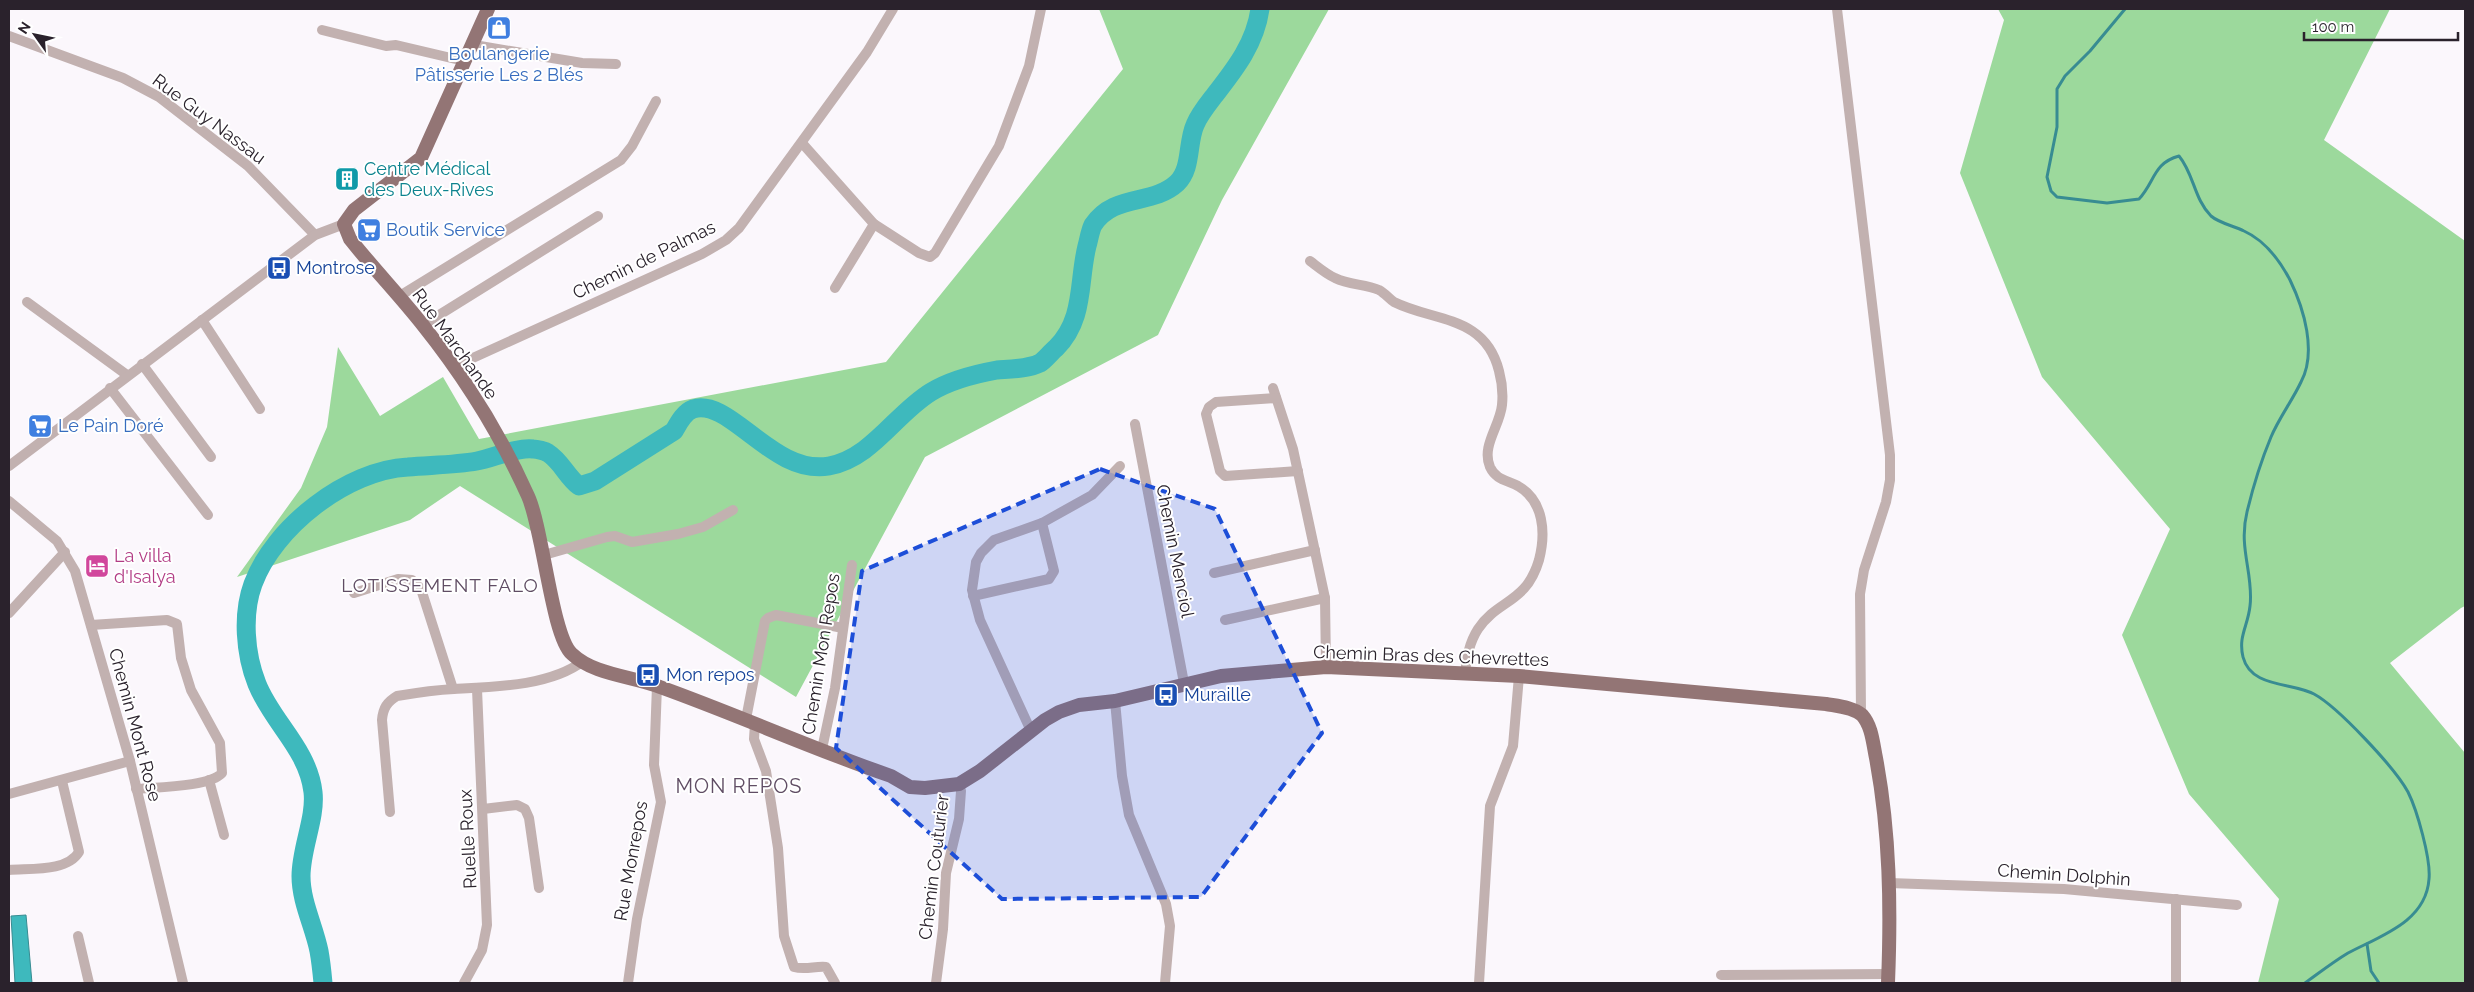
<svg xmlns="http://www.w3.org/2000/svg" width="2474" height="992" viewBox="0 0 2474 992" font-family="Raleway,sans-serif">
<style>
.green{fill:#9cd99c}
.water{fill:#3eb9bd;stroke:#388c92}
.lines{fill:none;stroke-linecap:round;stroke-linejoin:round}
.stream{stroke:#388c92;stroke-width:3}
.river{stroke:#3eb9bd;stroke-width:19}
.minor{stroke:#c2b1b0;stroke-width:10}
.major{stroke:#937575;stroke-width:14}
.marked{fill:#1d4ed8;fill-opacity:0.2;stroke:#1d4ed8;stroke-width:4;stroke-dasharray:10 6;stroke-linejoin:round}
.labels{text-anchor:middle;stroke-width:4;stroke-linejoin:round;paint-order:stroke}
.shop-label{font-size:18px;fill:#366cbe;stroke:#fff;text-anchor:start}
.street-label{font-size:18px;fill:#2a222c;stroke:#fff}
.culture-label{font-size:18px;fill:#0d838f;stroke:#fff;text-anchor:start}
.transit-label{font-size:18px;fill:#164399;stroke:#fff;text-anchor:start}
.hotel-label{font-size:18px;fill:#b23c85;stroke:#fff;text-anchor:start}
.neighbourhood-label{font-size:19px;letter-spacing:1px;fill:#604d64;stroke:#fff}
.quarter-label{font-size:20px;letter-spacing:1px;fill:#604d64;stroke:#fff}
</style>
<rect width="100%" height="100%" fill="#fbf7fc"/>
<!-- green -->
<g class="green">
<path d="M1099,9h230l-107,191 -64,135 -233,122 -129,240 -336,-211 -50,34 -173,57 64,-89 26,-61 11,-80 42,69 63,-39 36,62 407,-77 237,-293z"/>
<path d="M1998,9h392l-66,131 141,101v365l-4,2 -71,55 75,90v230h-207l21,-84 -90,-105 -67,-159 48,-106 -128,-152 -82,-204 44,-153z"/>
</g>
<!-- water -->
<path class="water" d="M26,915l6,68h-17l-4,-67z"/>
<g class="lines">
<!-- stream -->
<g class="stream">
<path d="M2125,9l-35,42 -25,25 -8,13v38l-10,50 4,14 6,6 50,6 32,-4c16,-17 14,-36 40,-43 15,18 15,43 32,60 8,7 23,10 33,15 20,9 36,30 46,49 14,29 27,72 11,102 -9,19 -22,36 -30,55 -10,24 -18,50 -24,75 -9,36 7,63 3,94 -2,20 -12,30 -7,51 8,31 48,25 71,37 24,13 81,74 94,98 9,18 23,67 21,87 -3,43 -49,57 -81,74 -15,9 -29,20 -43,30"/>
<path d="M2367,944l4,27 8,12"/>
</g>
<!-- river -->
<path class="river" d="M323,983c-1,-11 -2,-21 -4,-32 -5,-25 -18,-49 -18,-75 0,-28 15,-58 12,-84 -5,-43 -41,-70 -56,-108 -12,-30 -15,-70 -4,-100 21,-57 94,-114 155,-117 23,-2 47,-2 69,-6 16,-3 40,-14 56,-12 4,0 12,2 15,4 13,8 19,24 31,33l16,-5 79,-50c4,-7 10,-19 19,-22 37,-12 80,67 136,57 43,-8 66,-52 102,-74 18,-11 44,-18 66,-22 13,-1 31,-1 43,-7 5,-3 11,-11 16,-15 29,-29 22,-66 31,-102 2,-7 3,-15 6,-21 21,-32 59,-19 84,-42 15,-14 10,-40 18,-58 4,-10 12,-20 19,-29 21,-27 41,-52 46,-87"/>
<!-- minor -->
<g class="minor">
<path d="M1837,9l53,446v25l-4,22 -22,68 -4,24 1,120"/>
<path d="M322,30l64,16 10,-1 68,16"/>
<path d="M9,36l114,42 36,19 89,69 67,69"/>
<path d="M472,43l8,3 102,17 34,1"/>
<path d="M802,143l72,81 45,29 11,4 5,-4 64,-107 30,-80 12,-57"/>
<path d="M1310,261c8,6 16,13 25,17 14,7 30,6 44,12 6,3 10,9 15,12 40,20 91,13 105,69 3,11 4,24 3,34 -2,21 -21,41 -12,62 6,13 17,13 28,19 26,15 28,47 21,74 -13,44 -41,39 -61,69 -9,14 -11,28 -13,44"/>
<path d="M835,288l39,-64"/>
<path d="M398,297l223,-137 11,-14 24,-45"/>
<path d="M27,302l100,73"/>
<path d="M202,320l58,89"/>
<path d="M423,325l175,-109"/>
<path d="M142,364l69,93"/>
<path d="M453,367l249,-113 24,-14 13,-12 128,-176 26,-43"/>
<path d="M110,388l98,127"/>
<path d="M1273,388l20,61 32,149 1,69"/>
<path d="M1276,398l-60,4 -7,5 -3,7 14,57 5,5 73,-5"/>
<path d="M1135,424l49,259"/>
<path d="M9,466l306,-231 29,-11"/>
<path d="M9,501l48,40 18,30 55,190 53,222"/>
<path d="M544,555l63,-18 8,-1 17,6 46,-8 25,-7 30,-17"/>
<path d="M1214,573l101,-23"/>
<path d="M354,593l44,-14 14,1 9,9 32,100"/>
<path d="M973,596l76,-17 5,-8 -12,-48"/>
<path d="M9,613l56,-61"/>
<path d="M1225,620l100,-22"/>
<path d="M91,625l76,-5 10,4 4,34 10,32 29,53 2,30c-12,14 -67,14 -86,16"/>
<path d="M1115,701l7,75 7,39 37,89 4,22 -5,57"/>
<path d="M746,719l19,-98 3,-3 8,-3 67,13"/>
<path d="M755,723l-1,16 12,32 12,77 6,88 10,31c11,3 21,-1 32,0l9,16"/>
<path d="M1031,731l-51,-111 -8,-30 4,-28 5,-9 13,-13 48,-17 50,-28 28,-29"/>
<path d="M822,749l13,-61 17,-123"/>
<path d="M209,780l15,55"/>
<path d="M9,794l121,-33"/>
<path d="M483,809l34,-4 8,4 4,9 10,70"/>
<path d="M390,812l-8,-92c1,-12 5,-18 15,-24 18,-3 38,-6 57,-7 39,-2 97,-3 129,-28"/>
<path d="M9,870c21,-2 58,2 70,-18l-17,-71"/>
<path d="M1889,883l175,6 173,16"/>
<path d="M78,936l11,47"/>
<path d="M1721,975l168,-1"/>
<path d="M464,983l18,-33 5,-25 -10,-236"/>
<path d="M628,983l9,-64 24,-117 -7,-37 3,-79"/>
<path d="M936,983l7,-54 3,-56 13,-54 2,-28 -2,-7"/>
<path d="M1479,983l11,-177 23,-60 6,-70"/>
<path d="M2176,983v-84"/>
</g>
<!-- major -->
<path class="major" d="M488,9l-67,149 -67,52 -10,14 6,15c23,29 49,56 72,85 41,51 79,112 106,172 15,33 24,141 44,158 22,21 60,22 88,33 78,28 153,62 231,89l19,11 15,1 34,-4 21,-13 65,-51 14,-8 20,-7 36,-4 106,-25 105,-9 193,9 307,28c11,2 27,3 36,11 10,11 11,29 14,43 14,75 15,150 12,225"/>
</g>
<!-- marked area -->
<path class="marked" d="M1100,469l115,40 107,224 -121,164 -199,2 -166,-151 26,-177z"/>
<!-- icons -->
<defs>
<symbol id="shop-square" viewBox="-11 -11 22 22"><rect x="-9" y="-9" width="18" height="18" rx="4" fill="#3f7fe0" stroke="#fff"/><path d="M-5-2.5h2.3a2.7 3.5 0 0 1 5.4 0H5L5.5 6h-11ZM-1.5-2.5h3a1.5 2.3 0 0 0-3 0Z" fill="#fff"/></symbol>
<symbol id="building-square" viewBox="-11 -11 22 22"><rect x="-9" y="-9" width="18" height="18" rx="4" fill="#0f9aa8" stroke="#fff"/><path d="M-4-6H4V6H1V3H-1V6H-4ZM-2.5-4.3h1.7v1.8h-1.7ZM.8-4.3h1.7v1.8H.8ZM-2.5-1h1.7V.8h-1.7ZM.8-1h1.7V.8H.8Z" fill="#fff"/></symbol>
<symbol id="supermarket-square" viewBox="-11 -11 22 22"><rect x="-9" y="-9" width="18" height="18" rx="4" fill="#3f7fe0" stroke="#fff"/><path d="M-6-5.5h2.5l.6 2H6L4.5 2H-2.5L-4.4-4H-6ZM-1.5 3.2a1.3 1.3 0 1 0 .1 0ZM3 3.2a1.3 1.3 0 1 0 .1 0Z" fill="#fff"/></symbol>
<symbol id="bus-square" viewBox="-11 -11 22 22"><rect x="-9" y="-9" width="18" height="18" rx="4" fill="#1a4fb4" stroke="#fff"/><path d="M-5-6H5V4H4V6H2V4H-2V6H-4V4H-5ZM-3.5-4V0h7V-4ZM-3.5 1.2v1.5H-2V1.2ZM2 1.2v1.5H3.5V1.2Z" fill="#fff"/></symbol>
<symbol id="hotel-square" viewBox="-11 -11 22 22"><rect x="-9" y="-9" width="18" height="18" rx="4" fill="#d1479c" stroke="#fff"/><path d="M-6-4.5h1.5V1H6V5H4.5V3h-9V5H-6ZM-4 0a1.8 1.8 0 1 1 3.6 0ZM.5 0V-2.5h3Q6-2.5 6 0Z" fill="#fff"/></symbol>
</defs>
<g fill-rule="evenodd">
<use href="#shop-square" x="485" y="14" width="28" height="28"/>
<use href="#building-square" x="333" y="165" width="28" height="28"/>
<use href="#supermarket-square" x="355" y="216" width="28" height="28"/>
<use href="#bus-square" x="265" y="254" width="28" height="28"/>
<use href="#supermarket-square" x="26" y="412" width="28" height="28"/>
<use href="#hotel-square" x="83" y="552" width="28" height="28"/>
<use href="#bus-square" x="634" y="661" width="28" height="28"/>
<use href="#bus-square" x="1152" y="681" width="28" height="28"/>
</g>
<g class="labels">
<!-- shop labels -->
<g class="shop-label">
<text x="499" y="60" text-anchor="middle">Boulangerie<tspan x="499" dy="21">Pâtisserie Les 2 Blés</tspan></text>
<text x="386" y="236">Boutik Service</text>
<text x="58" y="432">Le Pain Doré</text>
</g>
<!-- street labels -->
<g class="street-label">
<text transform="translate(209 119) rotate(37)" y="6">Rue Guy Nassau</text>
<text transform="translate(644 260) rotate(-26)" y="6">Chemin de Palmas</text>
<text transform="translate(455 344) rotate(54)" y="6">Rue Marchande</text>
<text transform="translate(1175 551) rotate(79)" y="6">Chemin Menciol</text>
<text transform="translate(821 654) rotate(-81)" y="6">Chemin Mon Repos</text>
<text transform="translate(1431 656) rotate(2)" y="6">Chemin Bras des Chevrettes</text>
<text transform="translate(135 725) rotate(75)" y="6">Chemin Mont Rose</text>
<text transform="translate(468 839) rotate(-93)" y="6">Ruelle Roux</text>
<text transform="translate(631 861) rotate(-80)" y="6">Rue Monrepos</text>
<text transform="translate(934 867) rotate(-83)" y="6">Chemin Couturier</text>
<text transform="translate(2064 875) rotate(4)" y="6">Chemin Dolphin</text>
</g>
<!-- culture labels -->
<g class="culture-label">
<text x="364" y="175">Centre Médical<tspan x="364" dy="21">des Deux-Rives</tspan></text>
</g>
<!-- transit labels -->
<g class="transit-label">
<text x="296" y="274">Montrose</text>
<text x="666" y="681">Mon repos</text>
<text x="1184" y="701">Muraille</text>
</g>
<!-- hotel labels -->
<g class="hotel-label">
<text x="114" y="562">La villa<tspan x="114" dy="21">d'Isalya</tspan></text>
</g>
<!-- neighbourhood labels -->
<g class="neighbourhood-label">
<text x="440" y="592">LOTISSEMENT FALO</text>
</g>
<!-- quarter labels -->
<g class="quarter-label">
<text x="739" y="793">MON REPOS</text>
</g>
</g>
<!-- border -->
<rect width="2474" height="992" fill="none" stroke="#2a222c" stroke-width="20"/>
<!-- north arrow -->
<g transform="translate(35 35) rotate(303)" stroke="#ffffff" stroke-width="4" paint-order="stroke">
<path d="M0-4L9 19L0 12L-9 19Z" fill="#2a222c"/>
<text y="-8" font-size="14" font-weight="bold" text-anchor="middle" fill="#2a222c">N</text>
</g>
<!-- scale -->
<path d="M2304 32v8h154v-8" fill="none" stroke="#2a222c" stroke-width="2.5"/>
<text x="2312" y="32" font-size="15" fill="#2a222c" stroke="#ffffff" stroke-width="4" paint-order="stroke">100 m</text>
</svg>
